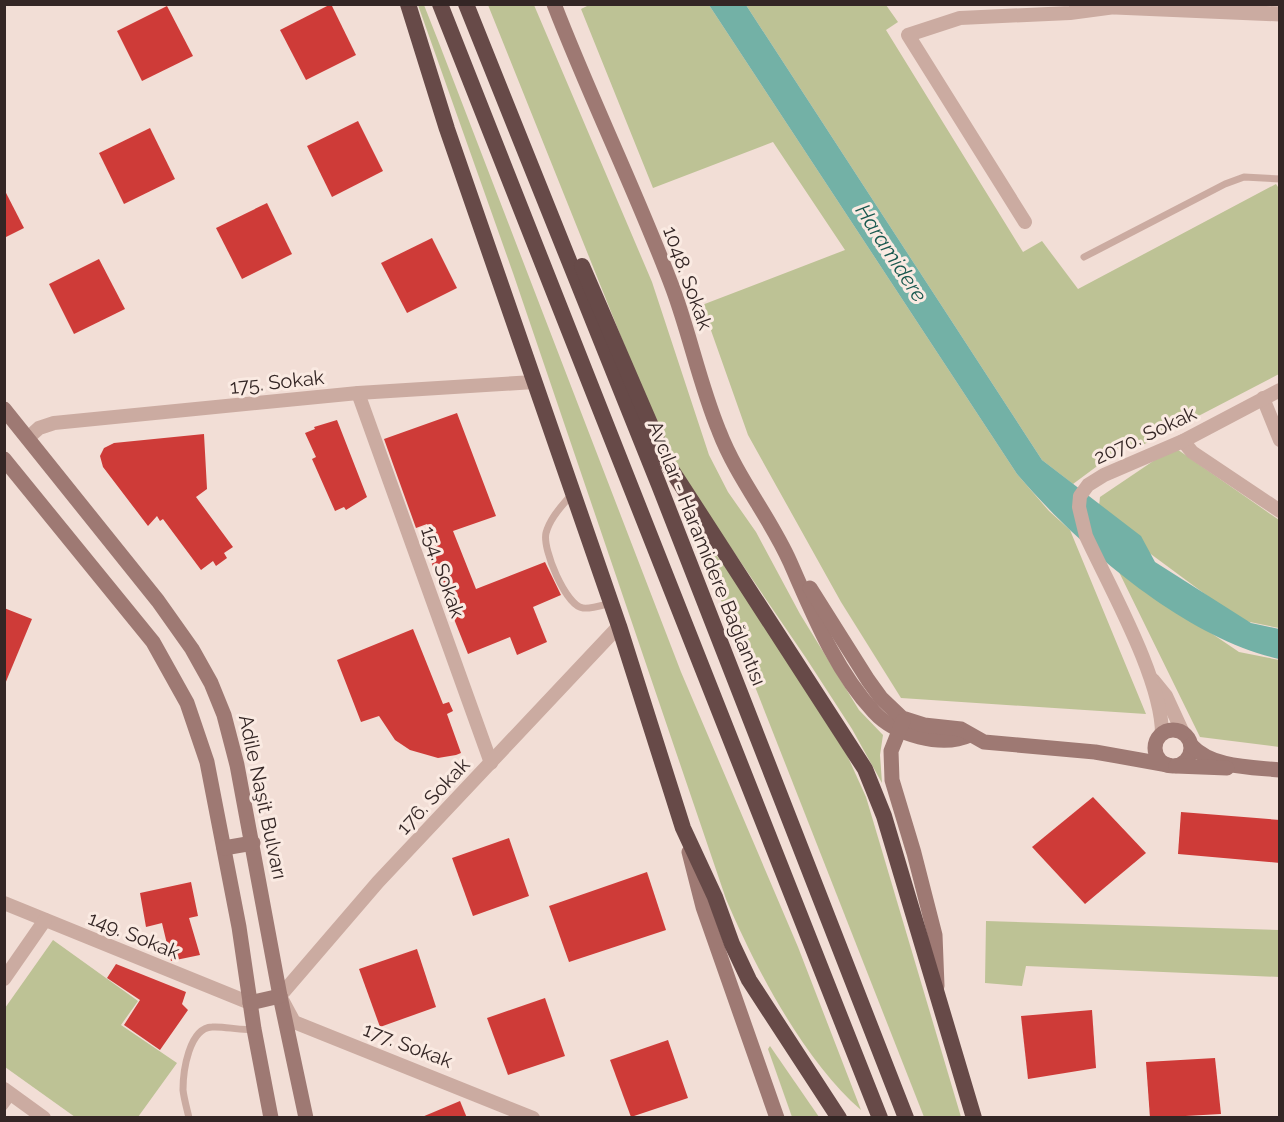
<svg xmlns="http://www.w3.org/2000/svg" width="1284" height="1122" viewBox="0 0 1284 1122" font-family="Raleway,sans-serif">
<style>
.green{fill:#bdc295}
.water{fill:#73b1a6}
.building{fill:#ce3b38}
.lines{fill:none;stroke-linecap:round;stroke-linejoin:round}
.service{stroke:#cbaba1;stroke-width:7}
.minor{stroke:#cbaba1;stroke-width:14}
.tertiary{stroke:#cbaba1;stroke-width:15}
.secondary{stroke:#9e7973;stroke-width:15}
.trunk{stroke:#674a48;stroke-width:16}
.labels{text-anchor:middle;stroke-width:6;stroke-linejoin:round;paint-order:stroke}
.street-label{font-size:20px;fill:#342625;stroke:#faeae2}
.water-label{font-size:21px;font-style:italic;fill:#18584e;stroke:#faeae2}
</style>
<rect width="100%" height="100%" fill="#f2ded6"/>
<!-- green -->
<g class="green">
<path d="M591,4l118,1 308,469 32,37 21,19 76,184 -245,-16 -60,-96 -93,-167 -46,-130 143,-55 -72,-108 -120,46 -72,-179z"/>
<path d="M418,5h6l15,38 242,629 117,275 63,163c-57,-49 -106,-143 -135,-211l-213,-626z"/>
<path d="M488,5h46l118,277 57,173 19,37 28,40 44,82 59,96 24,25 -3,20 2,28 -30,-54 -46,-71 -124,-182 -36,-77z"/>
<path d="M746,5h140l12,17 -12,8 137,222 19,-11 36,48 198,-105 4,6 -1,184 -146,76 -6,-6 -54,40 -31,-24z"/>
<path d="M1174,447l105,73v108l-39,-8 -142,-105 2,-18z"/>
<path d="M690,521l40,52 117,182 19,42 95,320h-37z"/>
<path d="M1118,570l121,82 40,8v87l-79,-10z"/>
<path d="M986,921l293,9v47l-253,-11 -4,20 -37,-3z"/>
<path d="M53,940l85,61 -17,24 56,38 -39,54h-63l-70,-50v-59z"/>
<path d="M770,1046l49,71h-27l-24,-68z"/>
</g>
<!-- water -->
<path class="water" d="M709,5h37l296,455 99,76 14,26 96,61 28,6v30c-94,-21 -200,-112 -262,-185z"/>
<!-- building -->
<g class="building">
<path d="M331,4l25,51 -50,25 -26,-50z"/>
<path d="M167,6l26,50 -51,25 -25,-50z"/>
<path d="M358,121l25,50 -51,26 -25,-51z"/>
<path d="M150,128l25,51 -51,25 -25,-51z"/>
<path d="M4,189l20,39 -20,10z"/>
<path d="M267,203l25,51 -50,25 -26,-51z"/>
<path d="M432,238l25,50 -50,25 -26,-50z"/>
<path d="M99,259l26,50 -51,25 -25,-50z"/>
<path d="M457,413l39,103 -43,15 23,58 69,-27 16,33 -28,12 14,35 -30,13 -7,-18 -42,17 -40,-100 9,-3 -10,-27 -11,4 -32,-89z"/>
<path d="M337,420l30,77 -21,13 -2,-3 -9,4 -23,-52 4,-2 -11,-24 10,-4 -1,-2z"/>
<path d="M204,434l3,55 -11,8 37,50 -9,6 3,5 -11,8 -3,-5 -12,9 -38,-51 -3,2 -3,-5 -9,10 -45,-59 -3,-11 4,-8 10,-5z"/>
<path d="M4,608l28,11 -27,65h-1z"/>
<path d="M413,629l30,75 6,-2 4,9 -6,3 14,39 -5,2 -18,3 -28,-8 -15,-10 -16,-24 -18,6 -24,-62z"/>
<path d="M1093,797l53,56 -61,51 -53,-57z"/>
<path d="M1181,812l99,8v43l-102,-9z"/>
<path d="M509,838l20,58 -56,20 -21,-58z"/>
<path d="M647,872l19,58 -97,32 -20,-56z"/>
<path d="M191,882l7,34 -9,2 11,37 -29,6 -9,-38 -16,4 -6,-34z"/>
<path d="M417,949l19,58 -56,20 -21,-58z"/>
<path d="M116,964l70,28 -4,12 6,6 -28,40 -36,-25 16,-25 -33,-22z"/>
<path d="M545,998l20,58 -57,19 -21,-57z"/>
<path d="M1092,1010l4,58 -68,11 -7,-63z"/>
<path d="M668,1040l20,58 -57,19 -21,-57z"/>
<path d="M1215,1058l6,56 -71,4 -4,-56z"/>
<path d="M460,1101l7,17h-45v-1z"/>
</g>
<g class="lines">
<!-- service -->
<g class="service">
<path d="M1084,257l141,-73 19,-7 36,2"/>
<path d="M571,495c-10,12 -21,23 -25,38 -4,16 20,73 37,75 8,1 20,-3 28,-5"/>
<path d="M4,1107l9,-12"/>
<path d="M189,1118c-2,-9 -5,-19 -6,-28 0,-19 6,-62 29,-63 14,-1 27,4 42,2"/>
</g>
<!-- minor -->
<g class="minor">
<path d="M1025,222l-117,-187 52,-17 110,-5 45,-6"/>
<path d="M358,393l133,370"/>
<path d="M1263,398l17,42"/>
<path d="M28,438l11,-10 15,-5 304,-30 176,-11"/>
<path d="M1183,441l9,11 88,59"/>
<path d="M1153,680l13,16 17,37"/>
<path d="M1162,734c0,-55 -52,-146 -76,-198l-7,-29 1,-11 8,-11 16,-10 79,-34 97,-51"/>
<path d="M4,903l246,100"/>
<path d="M4,979l41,-59"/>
<path d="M4,1089l40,29"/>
<path d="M533,1118l-239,-96 -14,-26 98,-114 241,-256"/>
</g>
<!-- tertiary -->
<path class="tertiary" d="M1113,4l2,3 165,7"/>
<!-- secondary -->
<g class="secondary">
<path d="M554,4c37,96 83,189 119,285 17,46 27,96 46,142 18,47 51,86 71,131 23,52 45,108 84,150 21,23 68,36 96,23"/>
<path d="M4,409l154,192 34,48 19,34 13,32 13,50 43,231 26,122"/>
<path d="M4,459l149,183 34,61 20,59 32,165 15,102 17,89"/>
<path d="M810,588l58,92 13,18 21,20 22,7 37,4 23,13 111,10 73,13"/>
<path d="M903,721l-12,30 1,29 22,73 21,82 2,51"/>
<circle cx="1173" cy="748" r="18"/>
<path d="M1191,745c21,23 60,22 89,25"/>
<path d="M1176,766l51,2"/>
<path d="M224,848l29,-5"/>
<path d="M689,852l14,55 74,211"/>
<path d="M250,1003l30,-7"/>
</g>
<!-- trunk -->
<g class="trunk">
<path d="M408,4l39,125 172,497 64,202 32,69 17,47 17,36 90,138"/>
<path d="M440,4l440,1114"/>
<path d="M466,4l193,481 247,633"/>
<path d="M582,266l85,197 198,306 19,47 90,302"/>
</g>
</g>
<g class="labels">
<!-- street labels -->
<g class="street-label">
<text transform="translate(688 278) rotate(70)" y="7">1048. Sokak</text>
<text transform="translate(277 382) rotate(-6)" y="7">175. Sokak</text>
<text transform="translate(1145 435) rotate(-25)" y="7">2070. Sokak</text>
<text transform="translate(707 553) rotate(68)" y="7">Avcılar - Haramidere Bağlantısı</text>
<text transform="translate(443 572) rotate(71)" y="7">154. Sokak</text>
<text transform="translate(433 796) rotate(-47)" y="7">176. Sokak</text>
<text transform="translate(263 797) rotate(78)" y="7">Adile Naşit Bulvarı</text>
<text transform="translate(134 935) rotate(22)" y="7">149. Sokak</text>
<text transform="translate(408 1045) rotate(21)" y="7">177. Sokak</text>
</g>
<!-- water labels -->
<g class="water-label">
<text transform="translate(891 253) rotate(57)" y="7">Haramidere</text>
</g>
</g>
<!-- border -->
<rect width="1284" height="1122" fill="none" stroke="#342625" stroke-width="12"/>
</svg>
